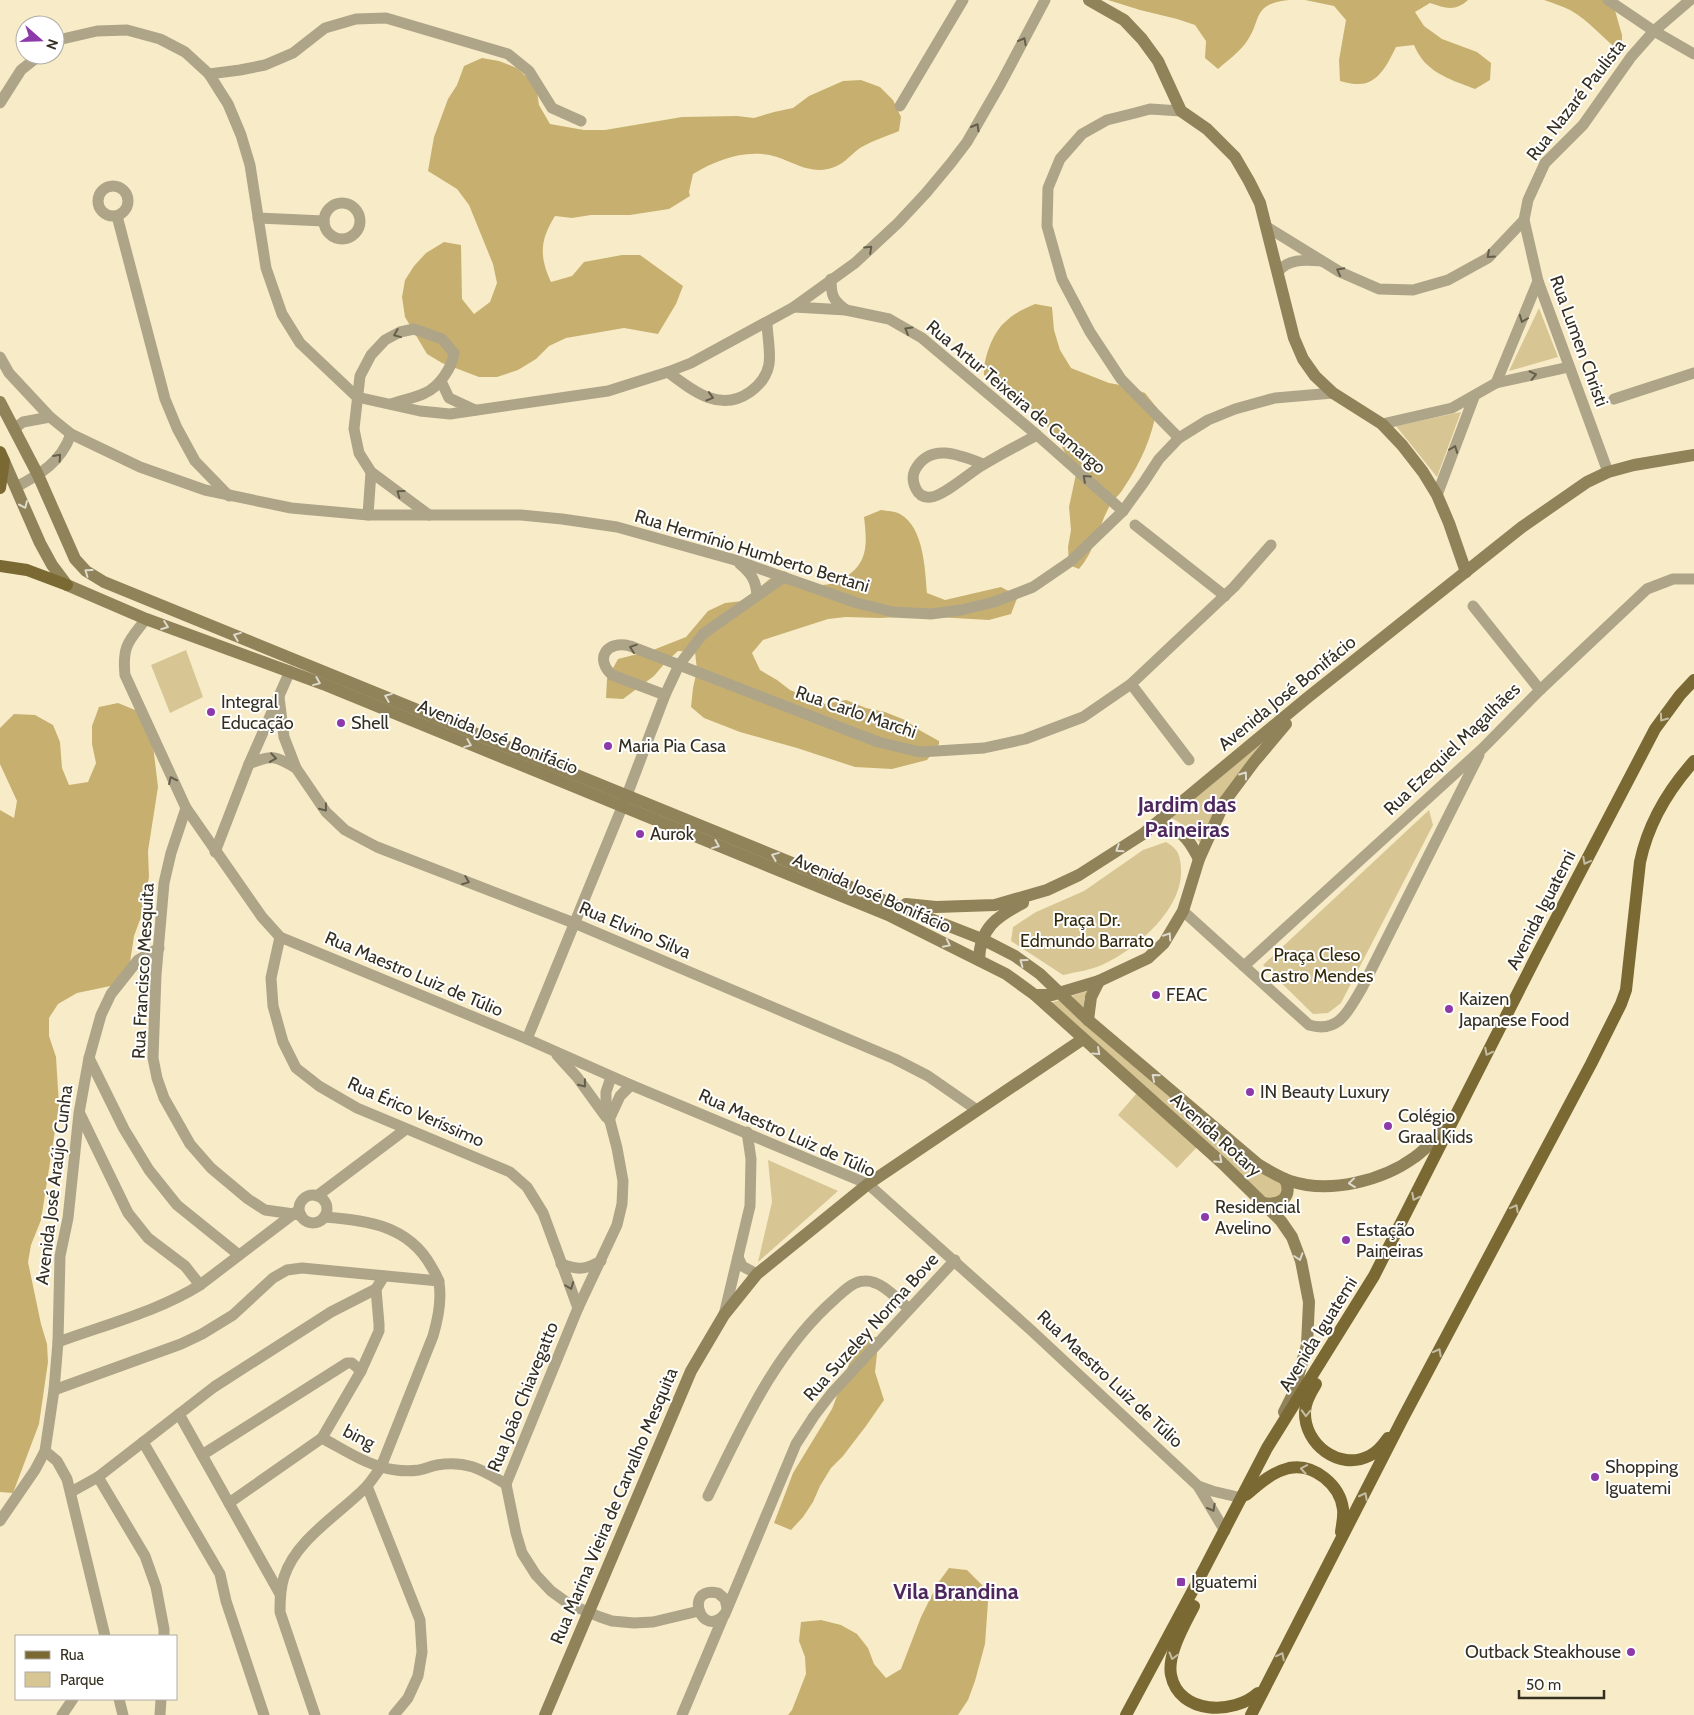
<svg xmlns="http://www.w3.org/2000/svg" width="1694" height="1715" viewBox="0 0 1694 1715" font-family="Cabin,sans-serif">
<style>
.green{fill:#d7c593}
.forest{fill:#c7b06f}
.lines{fill:none;stroke-linecap:round;stroke-linejoin:round}
.street{stroke:#aea589;stroke-width:11}
.secondary{stroke:#908259;stroke-width:12}
.primary{stroke:#7b6934;stroke-width:12}
.oneway{stroke:#655e4b}
.oneway2{stroke:#dedacd}
.oneway3{stroke:#c4bca4}
.poi-dot{fill:#8c3aa9;stroke:#fff;stroke-width:2}
.labels{text-anchor:middle;stroke-width:4;stroke-linejoin:round;paint-order:stroke}
.street-label{font-size:18px;fill:#342f21;stroke:#fff}
.poi-label{font-size:18px;fill:#342f21;stroke:#fff;text-anchor:start}
.park-label{font-size:18px;fill:#32280a;stroke:#fff}
.district-label{font-size:22px;font-weight:bold;fill:#4e275d;stroke:#fff}
</style>
<rect width="100%" height="100%" fill="#f8ecc8"/>
<!-- green -->
<g class="green">
<path d="M1539,308l19,49 -49,14z"/>
<path d="M1461,412l-24,65 -41,-51z"/>
<path d="M186,650l17,47 -33,16 -19,-48z"/>
<path d="M1265,740l-65,103c-9,-12 -16,-19 -29,-25z"/>
<path d="M1429,810l4,15 -92,178 -13,10 -15,1 -50,-49z"/>
<path d="M1166,842c3,2 7,4 9,7 5,5 6,15 6,22 1,39 -45,78 -77,93 -12,6 -28,8 -41,11l-52,-34 2,-14 23,-15 48,-21 59,-41z"/>
<path d="M1090,990l-6,9 3,14 -15,-17z"/>
<path d="M1063,999l222,187 -7,12 -13,1 -215,-196z"/>
<path d="M1137,1093l60,54 -20,21 -59,-53z"/>
<path d="M768,1160l70,31 -80,71 14,-60z"/>
</g>
<!-- forest -->
<g class="forest">
<path d="M1108,0h181c-39,4 -26,21 -44,44 -7,9 -18,17 -27,25l-13,-11 1,-17 -11,-16 -18,-6 -37,-9z"/>
<path d="M1305,0h163c-13,12 -23,8 -38,3l-15,9 9,14 18,13 35,13 14,11 -1,17 -15,9c-18,-7 -41,-14 -53,-30 -3,-4 -6,-9 -8,-14l-18,2c-8,16 -18,39 -40,37 -5,0 -11,-2 -16,-3l-1,-21 7,-40 -12,-14z"/>
<path d="M1544,0h68l10,35v18c-18,-13 -32,-32 -52,-43 -8,-4 -17,-7 -26,-10z"/>
<path d="M482,58l17,3 18,7 19,18 3,19 11,19 34,6h21l77,-13 55,-1 17,2 20,-6 19,-4 16,-12 34,-15 18,-1 19,7 13,13 8,17 -2,14c-12,5 -27,10 -39,17 -11,8 -17,18 -32,21 -20,4 -33,-6 -51,-12 -29,-9 -59,2 -84,17l-4,18 1,4 -21,13 -39,6h-39l-19,3 -17,-2c-15,24 -16,40 -4,66l21,-6 12,-14 38,-7h18l43,31 -7,18 -18,30 -34,-6 -58,10 -17,8 -13,13 -18,11 -21,7h-18l-37,-14 -15,-9 -22,-37 -3,-20 3,-17 9,-14 12,-13 18,-11 17,3 1,54 12,15 16,-12 7,-19 -4,-19 -24,-59 -12,-16 -29,-18 6,-34 14,-38 9,-14 7,-19z"/>
<path d="M1035,304l17,3 2,23 6,20 11,18 38,15 17,3 19,7 12,15c-5,30 -17,56 -34,81 -4,7 -11,11 -14,18 -11,21 -14,44 -30,62l-10,-4 -1,-18 3,-17 -2,-23 7,-33 -18,-35 -34,-39 -40,-25c-1,-15 8,-41 20,-52 9,-9 19,-14 31,-19z"/>
<path d="M881,510c6,1 14,1 19,4 24,13 25,56 27,79l18,7 56,-13 17,9 -7,18 -22,6 -70,-4 -39,2 -34,-1 -18,2 -65,21 -11,13 8,17 17,10 13,10 35,14 21,-4 20,8 19,4 20,8 16,11 18,10v3l-12,16 -35,9 -37,-2 -58,-19 -57,-16 -36,-14 -13,-11 2,-19 4,-18 -2,-18 -17,-1 -13,12 -11,13 -31,23 -17,-1 1,-19 11,-20 35,-9 33,-13 22,-26 17,-8 18,-2 29,-24c16,3 34,8 50,8 7,0 16,-3 22,-7 25,-15 23,-35 20,-61z"/>
<path d="M118,703l22,9 13,33 5,42 -10,64 1,26 -8,40 -7,19 -5,33 -9,15 -43,9 -19,11 -9,14v18l7,21 3,48 -18,115 -10,25 -3,17 13,62 6,20 1,18 -9,62 -26,69 -13,-1v-682l14,8 3,-17 -17,-37v-36l14,-14 21,1 18,10 7,17 2,26 7,17 19,-3 8,-19 -4,-19v-18l7,-19z"/>
<path d="M876,1337l1,17 -2,18 9,28 -18,26 -23,30 -12,12 -11,18 -7,16 -10,15 -12,13 -17,-7 19,-50 39,-64 26,-69z"/>
<path d="M949,1568l18,2 16,16 5,16 -3,42 -10,37 -7,19 -10,15h-170l4,-5 14,-36 -1,-17 -6,-16 2,-19 20,-2 20,5 16,9 11,14 6,16 12,14 15,-9 20,-52 17,-34z"/>
</g>
<g class="lines">
<!-- street -->
<g class="street">
<path d="M1608,0l46,31 40,23"/>
<path d="M55,43l3,-3 39,-9 30,-1 33,9 25,13 24,22 19,30 13,31 9,30 16,103 16,46 18,29 57,54 63,14 30,3 158,-23 60,-19 23,-9 103,-56 61,-44 43,-40 28,-30 25,-30 16,-21 34,-59 44,-83"/>
<path d="M209,74l31,-4 25,-5 28,-12 32,-25 31,-9 30,-1 122,36 21,17 23,37 29,13"/>
<path d="M0,103l21,-33 19,-15"/>
<path d="M900,106l63,-106"/>
<circle cx="113" cy="201" r="15"/>
<circle cx="342" cy="221" r="18"/>
<path d="M117,216l48,183 12,29 18,33 34,35"/>
<path d="M258,218l66,3"/>
<path d="M1524,220l14,61 70,191"/>
<path d="M1267,227l73,45 39,17 34,1 35,-10 40,-22 36,-38 4,-20 17,-37 38,-38 48,-68 23,-26 36,-31"/>
<path d="M1278,272c10,-14 28,-12 43,-11"/>
<path d="M831,279c0,17 2,21 15,31"/>
<path d="M794,307l52,3 43,9 33,19 115,97 86,76"/>
<path d="M0,357l9,16 41,44 21,17 69,33 65,23 86,18 77,7h153l41,4 55,8 118,33 122,43 36,9 38,2 30,-4 33,-8 39,-15 38,-26 52,-50 21,-29 15,-23 20,-21 29,-18 27,-11 40,-11 58,-5"/>
<path d="M668,372c25,19 52,41 82,20 10,-7 17,-16 19,-28 2,-12 -2,-30 -2,-42"/>
<path d="M441,381l8,17 26,12"/>
<path d="M1496,383l73,-16"/>
<path d="M1614,399l80,-26"/>
<path d="M391,404c11,-4 24,-6 34,-11 14,-6 27,-25 29,-40l-12,-14 -28,-10 -14,3 -15,8 -14,15 -11,21 -6,53 5,24 12,19 58,43"/>
<path d="M1382,424l70,-16 44,-25 42,-102"/>
<path d="M14,429l9,-7 27,-5"/>
<path d="M1179,438l-58,-59 -31,-47 -28,-53 -15,-53 1,-38 12,-29 22,-25 25,-14 28,-7 15,-4 31,2"/>
<path d="M983,464c-23,-9 -53,-22 -68,6 -3,6 -2,13 1,19 3,6 8,9 15,8 13,-1 39,-25 52,-32 17,-11 36,-20 54,-30"/>
<path d="M16,487c25,-13 45,-25 55,-53"/>
<path d="M1437,495l37,-98"/>
<path d="M368,515l3,-43"/>
<path d="M1135,525l90,71"/>
<path d="M740,564c12,10 16,17 17,32"/>
<path d="M1473,606l67,84"/>
<path d="M146,619c-17,22 -24,26 -21,56l61,133 76,109 18,20 247,102 104,46 237,99 164,147 166,155 27,45"/>
<path d="M1131,684l58,76"/>
<path d="M665,695l-53,-20c-18,-17 -5,-35 18,-29l248,96 42,10 64,-4 41,-9 58,-22 48,-33 103,-97 37,-42"/>
<path d="M279,697l5,40 12,31 30,44 19,18 32,17 197,76 321,136 33,17 49,34"/>
<path d="M249,764c22,-10 27,-8 47,4"/>
<path d="M186,808l-15,45 -7,30 -8,92 -3,83 4,20 7,20 26,46 21,24 37,31 17,11 36,5"/>
<path d="M215,852l34,-88 41,-93"/>
<path d="M1183,911l126,114c30,9 40,-15 53,-37l117,-233"/>
<path d="M280,937l-9,41 2,28 10,36 13,26 23,18 38,22 153,64 17,15 16,26 35,95"/>
<path d="M1244,966l238,-217 58,-59 107,-101 26,-10h21"/>
<path d="M527,1039l100,-244 38,-100 14,-30 24,-31 81,-57"/>
<path d="M557,1055l20,22 29,40"/>
<path d="M89,1058l35,71 25,41 28,35 62,50"/>
<path d="M611,1077l-5,15v14l11,42 6,33 -1,23 -5,21 -39,83 -72,176 10,49 6,20 14,22 15,16 18,13 31,13 12,4 22,2 19,-1 46,-11"/>
<path d="M80,1114l48,99 20,25 37,28 15,19"/>
<path d="M609,1120l11,-24 11,-11"/>
<circle cx="313" cy="1209" r="14"/>
<path d="M317,1196l89,-67"/>
<path d="M738,1257l4,9 15,8"/>
<path d="M561,1264c18,6 23,6 40,-3"/>
<path d="M724,1315l26,-109 1,-47 -4,-27"/>
<path d="M58,1342c46,-17 101,-31 142,-57l96,-73"/>
<path d="M54,1390l127,-46 21,-10 31,-19 40,-37 14,-8 15,-2 137,13"/>
<path d="M179,1414l101,180"/>
<path d="M322,1438c23,12 47,29 74,32 7,1 16,1 23,0 6,-1 12,-4 18,-5 30,-5 45,5 69,19"/>
<path d="M143,1442l77,132 6,27 38,114"/>
<path d="M45,1451l12,10 10,18 38,157"/>
<path d="M202,1455l145,-92h5l9,8"/>
<path d="M98,1477l47,79 11,31 8,42v7"/>
<path d="M367,1486l53,134 2,32 -4,24 -10,22 -14,17"/>
<path d="M1198,1486l14,5 30,7"/>
<path d="M71,1492l27,-15 116,-90 117,-75 45,-23 8,-13"/>
<path d="M708,1496c35,-71 67,-145 128,-198 8,-7 17,-17 29,-17 16,-1 32,18 44,28"/>
<path d="M229,1503l93,-65 39,-67 18,-40v-7l-3,-35"/>
<path d="M0,1521l35,-51 10,-19 9,-61 4,-48 2,-86 8,-38 11,-105 10,-55 12,-43 10,-21 27,-34 21,-12"/>
<path d="M727,1608l-2,-9 -7,-6c-35,-8 -17,48 7,21l71,-170 18,-28 17,-22 124,-134"/>
<path d="M119,1699l4,16"/>
<path d="M62,1715l11,-16"/>
<path d="M160,1715l1,-16"/>
<path d="M315,1715l-35,-103c0,-12 0,-23 4,-35 12,-38 56,-63 83,-91 5,-6 9,-12 14,-19l52,-131c5,-17 9,-35 6,-53 -1,-6 -5,-12 -8,-17 -23,-41 -65,-46 -107,-49"/>
<path d="M682,1715l42,-100"/>
</g>
<!-- secondary -->
<g class="secondary">
<path d="M1089,0l35,20 18,19 16,22 23,50 26,18 28,28 14,24 11,22 34,135 9,21 12,17 18,17 49,31 20,21 21,27 14,23 12,28 17,49"/>
<path d="M0,402l38,73 37,84 11,12 18,11 781,319 97,38 33,17 25,18 48,46 171,145c10,6 20,12 31,16 40,13 92,0 125,-24 13,-9 23,-22 34,-32"/>
<path d="M4,461l36,82 12,22 15,20 79,34 177,65 565,231 118,59 29,21 187,168 59,58 11,16 9,24 8,41 -2,43 -14,49 -9,18"/>
<path d="M1153,826c29,5 32,6 46,33"/>
<path d="M906,904l30,3 59,-2 52,-15 32,-15 64,-41 164,-136 215,-171 65,-45 21,-10 26,-7 60,-10"/>
<path d="M979,960c1,-32 17,-43 44,-57"/>
<path d="M1035,995h17l47,-14 49,-23 16,-15 19,-32 16,-52 26,-58 29,-39 32,-38"/>
<path d="M1088,1020l3,-23 8,-16"/>
<path d="M1263,1203c18,3 30,-6 22,-24"/>
<path d="M545,1715l146,-344 33,-56 33,-41 111,-90 215,-145"/>
</g>
<!-- primary -->
<g class="primary">
<path d="M0,452l4,9 -4,27"/>
<path d="M0,566l27,4 40,15"/>
<path d="M1316,1384c-5,8 -11,18 -11,28 -1,32 34,59 64,44 8,-3 14,-11 19,-18"/>
<path d="M1246,1495c13,-11 26,-23 43,-27 25,-5 51,17 54,41 1,8 -1,15 -2,23"/>
<path d="M1194,1606c-9,18 -27,48 -23,69 8,40 63,40 87,18"/>
<path d="M1126,1715l74,-138 67,-129 107,-172 163,-321 118,-226 25,-34 14,-15"/>
<path d="M1251,1715l152,-297 188,-354 30,-60 5,-14 14,-128c8,-38 29,-73 54,-101"/>
</g>
</g>
<!-- one-way arrows -->
<defs><path id="oneway-chevron" d="M-2-3.5L2.5 0L-2 3.5" fill="none" stroke-width="1.6" stroke-linecap="round" stroke-linejoin="round" transform="scale(1.25)"/></defs>
<g class="oneway">
<use href="#oneway-chevron" transform="translate(1023 41) rotate(-62)"/>
<use href="#oneway-chevron" transform="translate(976 127) rotate(-60)"/>
<use href="#oneway-chevron" transform="translate(869 249) rotate(-43)"/>
<use href="#oneway-chevron" transform="translate(1490 255) rotate(138)"/>
<use href="#oneway-chevron" transform="translate(1340 271) rotate(-152)"/>
<use href="#oneway-chevron" transform="translate(1523 319) rotate(111)"/>
<use href="#oneway-chevron" transform="translate(908 330) rotate(-150)"/>
<use href="#oneway-chevron" transform="translate(397 334) rotate(158)"/>
<use href="#oneway-chevron" transform="translate(1533 375) rotate(-13)"/>
<use href="#oneway-chevron" transform="translate(710 397) rotate(17)"/>
<use href="#oneway-chevron" transform="translate(1454 449) rotate(-69)"/>
<use href="#oneway-chevron" transform="translate(58 457) rotate(-48)"/>
<use href="#oneway-chevron" transform="translate(1086 478) rotate(-138)"/>
<use href="#oneway-chevron" transform="translate(400 493) rotate(-144)"/>
<use href="#oneway-chevron" transform="translate(633 648) rotate(-161)"/>
<use href="#oneway-chevron" transform="translate(273 758) rotate(8)"/>
<use href="#oneway-chevron" transform="translate(172 780) rotate(-115)"/>
<use href="#oneway-chevron" transform="translate(324 808) rotate(52)"/>
<use href="#oneway-chevron" transform="translate(466 881) rotate(21)"/>
<use href="#oneway-chevron" transform="translate(583 1084) rotate(52)"/>
<use href="#oneway-chevron" transform="translate(570 1286) rotate(69)"/>
<use href="#oneway-chevron" transform="translate(1212 1508) rotate(61)"/>
</g>
<g class="oneway2">
<use href="#oneway-chevron" transform="translate(24 505) rotate(66)"/>
<use href="#oneway-chevron" transform="translate(88 572) rotate(-144)"/>
<use href="#oneway-chevron" transform="translate(165 626) rotate(20)"/>
<use href="#oneway-chevron" transform="translate(237 636) rotate(-158)"/>
<use href="#oneway-chevron" transform="translate(317 682) rotate(22)"/>
<use href="#oneway-chevron" transform="translate(388 697) rotate(-158)"/>
<use href="#oneway-chevron" transform="translate(468 744) rotate(22)"/>
<use href="#oneway-chevron" transform="translate(1244 775) rotate(-54)"/>
<use href="#oneway-chevron" transform="translate(716 845) rotate(22)"/>
<use href="#oneway-chevron" transform="translate(1119 849) rotate(147)"/>
<use href="#oneway-chevron" transform="translate(775 856) rotate(-158)"/>
<use href="#oneway-chevron" transform="translate(1168 936) rotate(-57)"/>
<use href="#oneway-chevron" transform="translate(947 944) rotate(26)"/>
<use href="#oneway-chevron" transform="translate(1023 962) rotate(-144)"/>
<use href="#oneway-chevron" transform="translate(1097 1052) rotate(42)"/>
<use href="#oneway-chevron" transform="translate(1155 1077) rotate(-140)"/>
<use href="#oneway-chevron" transform="translate(1219 1160) rotate(42)"/>
<use href="#oneway-chevron" transform="translate(1352 1183) rotate(174)"/>
<use href="#oneway-chevron" transform="translate(1299 1257) rotate(72)"/>
</g>
<g class="oneway3">
<use href="#oneway-chevron" transform="translate(1663 718) rotate(126)"/>
<use href="#oneway-chevron" transform="translate(1586 861) rotate(118)"/>
<use href="#oneway-chevron" transform="translate(1488 1052) rotate(117)"/>
<use href="#oneway-chevron" transform="translate(1415 1197) rotate(117)"/>
<use href="#oneway-chevron" transform="translate(1515 1208) rotate(-62)"/>
<use href="#oneway-chevron" transform="translate(1438 1352) rotate(-62)"/>
<use href="#oneway-chevron" transform="translate(1306 1413) rotate(92)"/>
<use href="#oneway-chevron" transform="translate(1304 1469) rotate(-170)"/>
<use href="#oneway-chevron" transform="translate(1364 1496) rotate(-63)"/>
<use href="#oneway-chevron" transform="translate(1173 1656) rotate(105)"/>
<use href="#oneway-chevron" transform="translate(1281 1656) rotate(-63)"/>
</g>
<!-- markers -->
<g class="poi-dot">
<circle cx="211" cy="712" r="5"/>
<circle cx="341" cy="723" r="5"/>
<circle cx="608" cy="746" r="5"/>
<circle cx="640" cy="834" r="5"/>
<circle cx="1156" cy="995" r="5"/>
<circle cx="1449" cy="1009" r="5"/>
<circle cx="1250" cy="1092" r="5"/>
<circle cx="1388" cy="1126" r="5"/>
<circle cx="1205" cy="1217" r="5"/>
<circle cx="1346" cy="1240" r="5"/>
<circle cx="1595" cy="1477" r="5"/>
<rect x="1176" y="1577" width="10" height="10" rx="2.5"/>
<circle cx="1631" cy="1652" r="5"/>
</g>
<g class="labels">
<!-- street labels -->
<g class="street-label">
<text transform="translate(1576 100) rotate(-52)" y="6">Rua Nazaré Paulista</text>
<text transform="translate(1579 341) rotate(70)" y="6">Rua Lumen Christi</text>
<text transform="translate(1016 397) rotate(40)" y="6">Rua Artur Teixeira de Camargo</text>
<text transform="translate(752 551) rotate(17)" y="6">Rua Hermínio Humberto Bertani</text>
<text transform="translate(1287 693) rotate(-39)" y="6">Avenida José Bonifácio</text>
<text transform="translate(856 712) rotate(19)" y="6">Rua Carlo Marchi</text>
<text transform="translate(498 737) rotate(22)" y="6">Avenida José Bonifácio</text>
<text transform="translate(1452 749) rotate(-44)" y="6">Rua Ezequiel Magalhães</text>
<text transform="translate(872 893) rotate(24)" y="6">Avenida José Bonifácio</text>
<text transform="translate(1541 910) rotate(-63)" y="6">Avenida Iguatemi</text>
<text transform="translate(635 930) rotate(23)" y="6">Rua Elvino Silva</text>
<text transform="translate(143 971) rotate(-87)" y="6">Rua Francisco Mesquita</text>
<text transform="translate(414 974) rotate(23)" y="6">Rua Maestro Luiz de Túlio</text>
<text transform="translate(416 1112) rotate(24)" y="6">Rua Érico Veríssimo</text>
<text transform="translate(787 1133) rotate(24)" y="6">Rua Maestro Luiz de Túlio</text>
<text transform="translate(1216 1135) rotate(42)" y="6">Avenida Rotary</text>
<text transform="translate(54 1185) rotate(-83)" y="6">Avenida José Araújo Cunha</text>
<text transform="translate(871 1327) rotate(-48)" y="6">Rua Suzeley Norma Bove</text>
<text transform="translate(1318 1334) rotate(-58)" y="6">Avenida Iguatemi</text>
<text transform="translate(1110 1379) rotate(43)" y="6">Rua Maestro Luiz de Túlio</text>
<text transform="translate(523 1397) rotate(-68)" y="6">Rua João Chiavegatto</text>
<text transform="translate(359 1437) rotate(27)" y="6">bing</text>
<text transform="translate(614 1506) rotate(-67)" y="6">Rua Marina Vieira de Carvalho Mesquita</text>
</g>
<!-- poi labels -->
<g class="poi-label">
<text x="221" y="708">Integral<tspan x="221" dy="21">Educação</tspan></text>
<text x="351" y="729">Shell</text>
<text x="618" y="752">Maria Pia Casa</text>
<text x="650" y="840">Aurok</text>
<text x="1166" y="1001">FEAC</text>
<text x="1459" y="1005">Kaizen<tspan x="1459" dy="21">Japanese Food</tspan></text>
<text x="1260" y="1098">IN Beauty Luxury</text>
<text x="1398" y="1122">Colégio<tspan x="1398" dy="21">Graal Kids</tspan></text>
<text x="1215" y="1213">Residencial<tspan x="1215" dy="21">Avelino</tspan></text>
<text x="1356" y="1236">Estação<tspan x="1356" dy="21">Paineiras</tspan></text>
<text x="1605" y="1473">Shopping<tspan x="1605" dy="21">Iguatemi</tspan></text>
<text x="1191" y="1588">Iguatemi</text>
<text x="1621" y="1658" text-anchor="end">Outback Steakhouse</text>
</g>
<!-- park labels -->
<g class="park-label">
<text x="1087" y="926">Praça Dr.<tspan x="1087" dy="21">Edmundo Barrato</tspan></text>
<text x="1317" y="961">Praça Cleso<tspan x="1317" dy="21">Castro Mendes</tspan></text>
</g>
<!-- district labels -->
<g class="district-label">
<text x="1187" y="812">Jardim das<tspan x="1187" dy="25">Paineiras</tspan></text>
<text x="956" y="1599">Vila Brandina</text>
</g>
</g>
<!-- legend -->
<rect x="15" y="1635" width="162" height="65" fill="#ffffff" stroke="#aeaca6"/>
<rect x="25" y="1651" width="25" height="8" fill="#7b6934" stroke="#aeaca6"/>
<text x="60" y="1660" font-size="15" fill="#342f21">Rua</text>
<rect x="25" y="1672" width="25" height="15" fill="#d7c593" stroke="#aeaca6"/>
<text x="60" y="1685" font-size="15" fill="#342f21">Parque</text>
<!-- north arrow -->
<g transform="translate(40 40) rotate(110)"><circle r="24" fill="#ffffff" stroke="#aeaca6"/>
<path d="M0-4L9 19L0 12L-9 19Z" fill="#8c3aa9"/>
<text y="-8" font-size="14" font-weight="bold" text-anchor="middle" fill="#342f21">N</text>
</g>
<!-- scale -->
<path d="M1519 1690v8h85v-8" fill="none" stroke="#342f21" stroke-width="2.5"/>
<text x="1526" y="1690" font-size="15" fill="#342f21" stroke="#ffffff" stroke-width="4" paint-order="stroke">50 m</text>
</svg>
